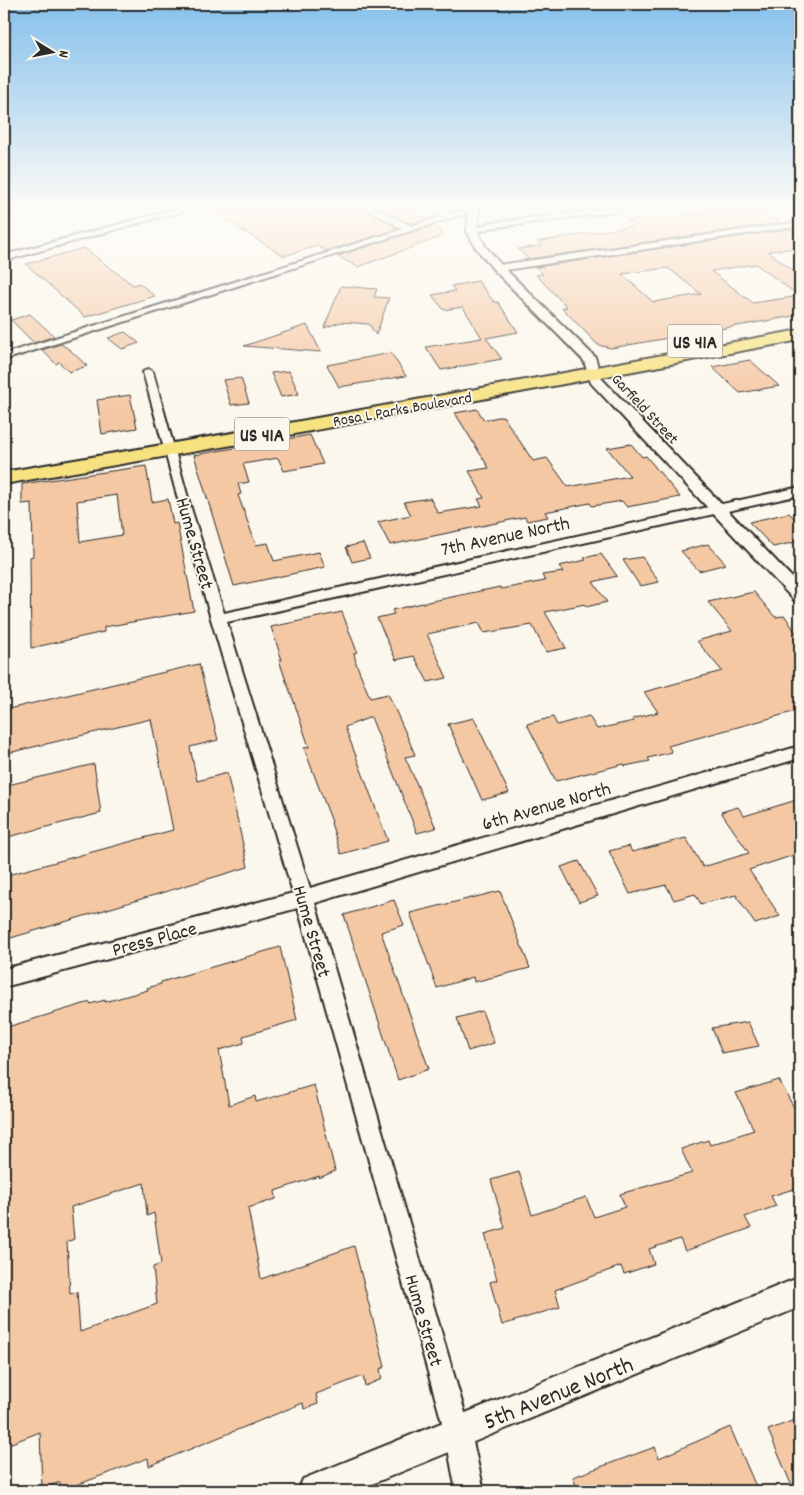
<svg xmlns="http://www.w3.org/2000/svg" width="804" height="1495" viewBox="0 0 804 1495" font-family="Dekko,sans-serif">
<style>
.building{fill:#f5c8a4;stroke:#2b2b2b;fill-rule:evenodd}
.lines{fill:none;stroke-linecap:round;stroke-linejoin:round}
.minor-casing{stroke:#2b2b2b;stroke-width:4}
.tertiary-casing{stroke:#2b2b2b;stroke-width:4}
.primary-casing{stroke:#2b2b2b;stroke-width:4}
.minor{fill:#fbf7ec;fill-rule:evenodd}
.tertiary{fill:#fbf7ec;fill-rule:evenodd}
.primary{fill:#f7e281;fill-rule:evenodd}
.labels{text-anchor:middle;stroke-width:4;stroke-linejoin:round;paint-order:stroke}
.far-street-label{font-size:16px;fill:#2b2b2b;stroke:#fbf7ec}
.shield{fill:#fbf7ec;stroke:#696865;stroke-width:1}
.shield-label{font-size:19px;font-weight:bold;fill:#2b2b2b}
.street-label{font-size:20px;fill:#2b2b2b;stroke:#fbf7ec}
.near-street-label{font-size:24px;fill:#2b2b2b;stroke:#fbf7ec}
</style>
<rect width="100%" height="100%" fill="#fbf7ec"/>
<filter id="ink" filterUnits="userSpaceOnUse"><feTurbulence type="fractalNoise" baseFrequency=".02" numOctaves="2"/><feDisplacementMap in="SourceGraphic" scale="10" xChannelSelector="R" yChannelSelector="G"/><feConvolveMatrix kernelMatrix="1 2 1 2 8 2 1 2 1" color-interpolation-filters="sRGB"/></filter>
<g filter="url(#ink)">
<!-- building -->
<g class="building">
<path d="M239,205h118l41,24 -71,22 -10,-5 -33,10 -71,-44z"/>
<path d="M373,205h32l23,14 -17,5z"/>
<path d="M755,205l26,18 -253,36 -10,-10 23,-3 -4,-4 28,-5 69,-11 -6,-5 25,-3 2,1z"/>
<path d="M435,225l8,11 -85,31 -21,-11z"/>
<path d="M790,229l10,8v11l-32,3 32,25v39l-189,33 -13,-3 -36,-37 5,-1 -31,-32 7,-1 -7,-7zM756,264l43,32 -46,7 -42,-32zM668,268l33,26 -48,8 -31,-28z"/>
<path d="M84,248l49,37 6,-2 16,13 -70,21 -59,-53z"/>
<path d="M478,281l16,21h4l20,30 -32,6 16,21 -61,11 -15,-23 56,-9 -19,-31 -19,3 -12,-15 23,-4 -4,-5z"/>
<path d="M341,286l36,3 -3,8 15,1 -13,37 -7,-11 -28,-2 -17,6z"/>
<path d="M30,314l24,22 -20,7 -23,-23z"/>
<path d="M307,325l14,27 -77,-6z"/>
<path d="M125,332l14,11 -17,6 -14,-11z"/>
<path d="M61,344l9,6 17,16 -18,6 -10,-10 -3,2 -14,-14z"/>
<path d="M391,353l15,23 -67,11 -12,-22z"/>
<path d="M750,360l29,26 -39,7 -28,-26z"/>
<path d="M289,371l10,23 -18,3 -10,-24z"/>
<path d="M241,378l8,25 -18,2 -8,-25z"/>
<path d="M130,395l7,33 -35,6 -5,-34z"/>
<path d="M477,409l7,11 19,-4 30,45 14,-3 21,29 62,-11 -23,-28 24,-4 11,13 4,-1 34,41 -53,10 -5,-6 -30,5 -2,-3 -45,9 3,5 -21,4 -2,-4 -135,28 -12,-23 33,-7 -7,-13 26,-4 8,15 44,-7 -4,-7 6,-1 -15,-27 20,-3 -34,-55z"/>
<path d="M310,435l13,29 -39,7 -6,-13 -35,6 6,18 -11,2 3,10 -3,1 18,50 12,-2 6,18 45,-9 6,15 -91,19 -40,-131z"/>
<path d="M146,466l6,36 16,-3 5,25 4,-1 17,88 -90,16v5l-73,16 -1,-91 3,-1 -1,-53 -10,1v-20zM117,495l5,40 -42,7 -3,-41z"/>
<path d="M789,513l11,11v17l-27,6 -24,-25z"/>
<path d="M363,543l7,15 -18,4 -6,-15z"/>
<path d="M708,544l18,20 -27,7 -18,-20z"/>
<path d="M601,554l16,22 -24,6 14,20 -21,5 -1,-3 -40,8 21,36 -20,4 -14,-27 -48,8 -5,-10 -52,11 20,44 -19,4 -14,-26 -18,4 -19,-42 17,-4 -2,-4 26,-6 82,-17 1,2 44,-8 -3,-6 21,-3 -4,-6 27,-6 -2,-2z"/>
<path d="M642,557l17,25 -19,4 -17,-26z"/>
<path d="M754,592l21,25 10,-1 15,23v71l-132,36 4,6 -24,6 2,3 -25,5 -1,-2 -68,17 -29,-57 26,-7 4,8 32,-9 8,13 37,-8 -2,-2 26,-7 -14,-20 78,-21 -25,-30 35,-10 -24,-29z"/>
<path d="M342,612l15,40 -3,1 2,10 14,35 18,-4 20,44 7,17 -10,2 31,71 -19,5 -46,-116 -26,10 43,114 -47,13 -10,-31 1,-1 -28,-74 5,-1 -16,-48 -8,-21 -6,-18h3l-11,-33z"/>
<path d="M199,664l19,76 -28,7 7,34 30,-8 21,94 -244,73v-64l169,-46 -22,-111 -147,35v-44z"/>
<path d="M474,718l35,75 -27,7 -34,-76z"/>
<path d="M94,764l7,49 -97,25v-52z"/>
<path d="M800,799v54l-51,17 31,46 -25,8 -19,-29 -35,9 -6,-10 -21,6 -8,-15 -36,9 -21,-43 20,-5 3,6 54,-14 17,29 46,-14 -28,-41 17,-5 6,9z"/>
<path d="M579,861l19,35 -19,6 -18,-35z"/>
<path d="M500,891l30,77 -56,14 -1,-5 -36,11 -27,-75z"/>
<path d="M394,900l10,25 -23,7 48,137 -31,11 -54,-165z"/>
<path d="M280,947l17,73 -54,16 1,7 -25,7 10,55 26,-9 1,6 58,-17 21,86 -16,7v-2l-44,15 1,8 -28,9 13,71 93,-33 31,121 -5,2 2,10 -17,7 -2,-10 -47,18 2,10 -14,5 -1,-6 -154,63 -1,-8 -87,33 -1,-9 -18,7 -2,-57 -36,14v-418l86,-26v2l15,-4v2l43,-12 -1,-2 14,-4v-2zM144,1183l3,33 7,-3 7,51 -8,3 4,37 -77,28 -3,-40 -7,2 -3,-52 7,-3 -3,-32z"/>
<path d="M482,1011l12,32 -26,8 -11,-33z"/>
<path d="M748,1022l11,24 -37,7 -10,-25z"/>
<path d="M779,1080l21,39v68l-29,9 5,10 -31,11 6,11 -66,23 -5,-12 -31,10 5,15 -30,10 -3,-8 -66,24 5,17 -58,18 -12,-43 7,-2 -12,-46 20,-6 -14,-48 28,-8 13,43 54,-18 8,20 31,-10 -5,-13 72,-21 -11,-24 27,-9 2,5 44,-15 -18,-37z"/>
<path d="M800,1418v73h-6l-26,-61z"/>
<path d="M730,1427l28,64h-180l-5,-14 82,-30 4,11z"/>
</g>
<g class="lines">
<defs>
<g id="minor">
<path d="M191,205h12l-199,56v-6z"/>
<path d="M359,205h10l42,21 33,-10 -21,-11h10l19,9 28,-9h12l-488,155v-6l399,-125z"/>
<path d="M634,205h21l-4,2 -161,21 -18,6 -4,-3 21,-8z"/>
<path d="M786,205h9l5,3v5z"/>
<path d="M800,222v4l-302,45 -4,-3 4,-3z"/>
<path d="M148,369l5,3 37,133 34,108 576,-126v8l-573,127 83,266 490,-142v12l-485,145 156,530 13,58h-28l-11,-58 -147,-525 -294,79v-18l289,-76 -82,-274 -68,-247z"/>
</g>
<g id="tertiary">
<path d="M470,205h10l-3,26 9,16 16,19 93,91 7,22 198,207v16l-6,-2 -203,-217 -7,-22 -90,-91 -18,-22 -9,-17z"/>
<path d="M800,1277v30l-445,184h-57l5,-12z"/>
</g>
<path id="primary" d="M800,330v10l-527,98 -269,46v-12l269,-46z"/>
</defs>
<!-- minor casing -->
<use href="#minor" class="minor-casing"/>
<!-- tertiary casing -->
<use href="#tertiary" class="tertiary-casing"/>
<!-- primary casing -->
<use href="#primary" class="primary-casing"/>
<!-- minor -->
<use href="#minor" class="minor"/>
<!-- tertiary -->
<use href="#tertiary" class="tertiary"/>
<!-- primary -->
<use href="#primary" class="primary"/>
</g>
</g>
<!-- sky -->
<linearGradient id="sky" x2="0" y2="1"><stop stop-color="#85c0ec"/><stop offset="0.5" stop-color="#fdfbf6"/><stop offset="1" stop-color="#fdfbf6" stop-opacity="0"/></linearGradient>
<rect width="804" height="414" fill="url(#sky)"/>
<g class="labels">
<!-- far-street labels -->
<g class="far-street-label">
<text transform="translate(402 408) rotate(-10)" y="6">Rosa L Parks Boulevard</text>
<text transform="translate(646 408) rotate(47)" y="6">Garfield Street</text>
</g>
<!-- shield labels -->
<g class="shield">
<rect x="667.5" y="324.5" width="55" height="33" rx="4"/>
<rect x="234.5" y="417.5" width="55" height="33" rx="4"/>
</g>
<g class="shield-label">
<text x="695" y="348">US 41A</text>
<text x="262" y="441">US 41A</text>
</g>
<!-- street labels -->
<g class="street-label">
<text transform="translate(505 535) rotate(-12)" y="7">7th Avenue North</text>
<text transform="translate(196 543) rotate(74)" y="7">Hume Street</text>
<text transform="translate(546 805) rotate(-16)" y="7">6th Avenue North</text>
<text transform="translate(313 931) rotate(74)" y="7">Hume Street</text>
<text transform="translate(154 938) rotate(-15)" y="7">Press Place</text>
<text transform="translate(425 1320) rotate(74)" y="7">Hume Street</text>
</g>
<!-- near-street labels -->
<g class="near-street-label">
<text transform="translate(558 1392) rotate(-22)" y="8">5th Avenue North</text>
</g>
</g>
<!-- margin -->
<rect width="804" height="1495" fill="none" stroke="#fbf7ec" stroke-width="20"/>
<rect x="10" y="10" width="784" height="1475" fill="none" stroke="#2b2b2b" stroke-width="2" filter="url(#ink)"/>
<!-- north arrow -->
<g transform="translate(52 52) rotate(100)" stroke="#fbf7ec" stroke-width="4" paint-order="stroke">
<path d="M0-4L9 19L0 12L-9 19Z" fill="#2b2b2b"/>
<text y="-8" font-size="14" font-weight="bold" text-anchor="middle" fill="#2b2b2b">N</text>
</g>
</svg>
